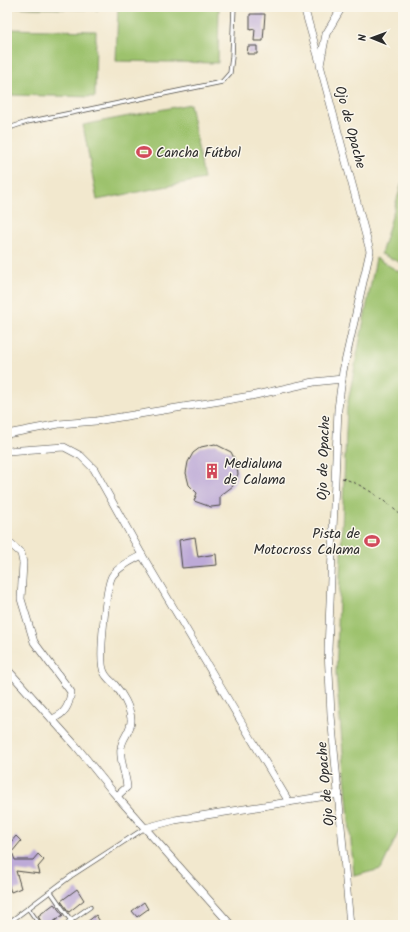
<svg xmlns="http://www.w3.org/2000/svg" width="410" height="932" viewBox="0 0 410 932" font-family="Kalam,sans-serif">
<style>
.green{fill:#9dc26d;stroke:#64764c}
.building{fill:#bdaad7}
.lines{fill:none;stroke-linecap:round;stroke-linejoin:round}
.service-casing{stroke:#494743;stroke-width:5}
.minor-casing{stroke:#494743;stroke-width:8}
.path{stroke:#494743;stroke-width:1;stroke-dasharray:3 3;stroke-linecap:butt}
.service{stroke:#fff;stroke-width:3.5}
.minor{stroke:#fff;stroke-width:7}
.labels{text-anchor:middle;stroke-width:3;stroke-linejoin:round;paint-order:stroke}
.street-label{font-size:14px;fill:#2b2b2b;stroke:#fbf7ec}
.poi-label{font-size:14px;fill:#2b2b2b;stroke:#fbf7ec;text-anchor:start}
</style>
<rect width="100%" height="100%" fill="#fbf7ec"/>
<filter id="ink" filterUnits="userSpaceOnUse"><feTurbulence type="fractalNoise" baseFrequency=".025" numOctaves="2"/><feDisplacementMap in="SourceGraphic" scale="8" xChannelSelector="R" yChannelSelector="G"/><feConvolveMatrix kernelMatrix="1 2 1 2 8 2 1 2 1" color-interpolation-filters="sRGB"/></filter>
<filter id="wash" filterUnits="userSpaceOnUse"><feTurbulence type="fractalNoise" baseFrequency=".012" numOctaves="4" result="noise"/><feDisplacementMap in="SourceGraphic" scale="16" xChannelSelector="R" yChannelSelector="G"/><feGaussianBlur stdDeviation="0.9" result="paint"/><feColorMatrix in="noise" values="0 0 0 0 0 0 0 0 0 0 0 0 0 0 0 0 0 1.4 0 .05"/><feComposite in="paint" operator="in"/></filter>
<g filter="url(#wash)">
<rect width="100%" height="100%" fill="#f2e8ce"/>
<!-- green -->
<g class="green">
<path d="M7,7h91v3z"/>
<path d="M118,7h101l-1,56 -102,-2z"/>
<path d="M7,29l89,2 -1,66 -88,-2z"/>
<path d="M190,104l14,75 -107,21 -14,-75z"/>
<path d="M403,179v85l-22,-10z"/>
<path d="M376,258l27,16v549l-22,46 -27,7 -18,-202 11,-267z"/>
</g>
<g id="blocks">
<!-- building -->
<g class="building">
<path d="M250,14h15l-2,27h-9l1,-12 -5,1z"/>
<path d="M248,46h9v8h-10z"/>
<path d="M215,444l16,8 5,10 2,12 -5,12 -13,10v10l-9,1 -17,-6 3,-8 -8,-8 -3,-12 2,-11 5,-9 8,-6z"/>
<path d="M195,537l3,20 18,-3 1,11 -35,3 -3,-28z"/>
<path d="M16,836l5,5 -9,11 3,8h18l5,-6 6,6 -6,7 2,7 -24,-3 5,17 -10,4 -4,-12v-41l3,4z"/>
<path d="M77,889l7,11 -15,12 -8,-11z"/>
<path d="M144,902l4,7 -11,8 -5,-6z"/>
<path d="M54,904l9,11 -14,10h-6l-5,-9z"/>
<path d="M96,915l6,10h-19z"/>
</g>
</g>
</g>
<g filter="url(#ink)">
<use href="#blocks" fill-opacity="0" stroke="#494743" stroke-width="1"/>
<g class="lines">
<defs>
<g id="service">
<path d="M7,131l5,-4 15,-5 195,-40 8,-9 2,-16 2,-50"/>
<path d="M51,892l23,33"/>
<path d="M28,908l12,17"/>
<path d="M7,924l64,-48 74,-48"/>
<path d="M64,925l26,-18"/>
</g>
<g id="minor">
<path d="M304,7l16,56"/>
<path d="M342,7l-16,27 -6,31 50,186 -27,120 -5,38 -10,241 3,65 19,210"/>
<path d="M7,434l52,-10 37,-3 155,-25 63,-14 28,-3"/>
<path d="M7,451l57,-4 17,9 13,13 48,86 147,247"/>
<path d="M7,541l14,12 2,10 -2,36 13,43 37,50c-2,14 -6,22 -19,27"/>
<path d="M7,669l69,77 37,46 118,133"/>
<path d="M117,796l10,-9c-1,-13 -8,-27 -6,-39 1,-11 11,-17 10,-29 -1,-12 -9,-26 -17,-35 -4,-4 -8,-7 -10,-12 -6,-11 2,-85 8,-96 7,-10 21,-16 30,-21"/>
<path d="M145,828l30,-8 164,-26"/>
</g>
</defs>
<!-- service casing -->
<use href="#service" class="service-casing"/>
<!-- minor casing -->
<use href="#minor" class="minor-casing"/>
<!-- path -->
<path class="path" d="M342,478c23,7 43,23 61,39"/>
<!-- service -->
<use href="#service" class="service"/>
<!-- minor -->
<use href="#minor" class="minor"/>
</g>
</g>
<!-- icons -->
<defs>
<symbol id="stadium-bare" viewBox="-9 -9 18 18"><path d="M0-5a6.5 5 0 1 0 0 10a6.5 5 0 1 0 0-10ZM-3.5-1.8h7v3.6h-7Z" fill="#d1495b" stroke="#fbf7ec" stroke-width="2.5" paint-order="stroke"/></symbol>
<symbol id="building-bare" viewBox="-9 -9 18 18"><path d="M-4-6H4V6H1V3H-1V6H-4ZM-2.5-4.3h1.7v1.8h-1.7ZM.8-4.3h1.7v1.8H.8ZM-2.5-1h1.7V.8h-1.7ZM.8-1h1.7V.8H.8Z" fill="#d1495b" stroke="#fbf7ec" stroke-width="2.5" paint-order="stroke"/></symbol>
</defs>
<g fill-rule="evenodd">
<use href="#stadium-bare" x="133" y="141" width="22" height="22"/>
<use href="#building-bare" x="201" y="460" width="22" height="22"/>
<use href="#stadium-bare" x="361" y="530" width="22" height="22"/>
</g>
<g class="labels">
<!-- street labels -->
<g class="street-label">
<text transform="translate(351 127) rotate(75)" y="5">Ojo de Opache</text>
<text transform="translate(323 458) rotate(-88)" y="5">Ojo de Opache</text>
<text transform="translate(325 784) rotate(-95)" y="5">Ojo de Opache</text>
</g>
<!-- poi labels -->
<g class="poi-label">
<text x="156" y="157">Cancha Fútbol</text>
<text x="224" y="468">Medialuna<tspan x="224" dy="16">de Calama</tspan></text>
<text x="360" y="538" text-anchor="end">Pista de<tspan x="360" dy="16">Motocross Calama</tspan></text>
</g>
</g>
<!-- margin -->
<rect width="410" height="932" fill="none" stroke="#fbf7ec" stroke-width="24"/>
<!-- north arrow -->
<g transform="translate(372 38) rotate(271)" stroke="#fbf7ec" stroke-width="3" paint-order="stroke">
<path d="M0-3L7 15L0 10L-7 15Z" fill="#2b2b2b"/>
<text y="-6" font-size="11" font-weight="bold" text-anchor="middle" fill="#2b2b2b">N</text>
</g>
</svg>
